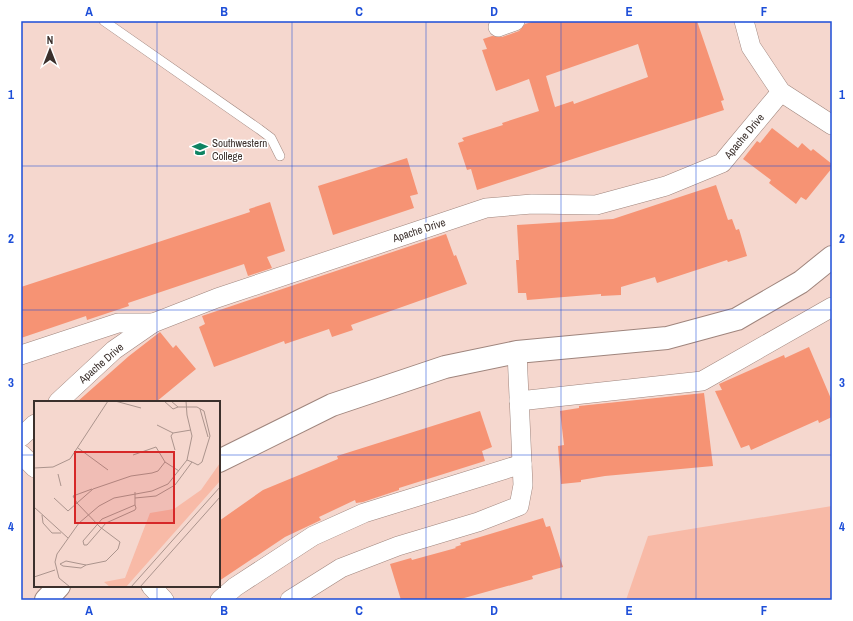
<svg xmlns="http://www.w3.org/2000/svg" width="853" height="621" viewBox="0 0 853 621" font-family="'Archivo Narrow',sans-serif">
<style>
.green{fill:#f8baa7}
.building{fill:#f69374;fill-rule:evenodd}
.lines{fill:none;stroke-linecap:round;stroke-linejoin:round}
.service-casing{stroke:#9f857d;stroke-width:10}
.minor-casing{stroke:#9f857d;stroke-width:20}
.tertiary-casing{stroke:#9f857d;stroke-width:24}
.service{stroke:#fff;stroke-width:9}
.minor{stroke:#fff;stroke-width:19}
.tertiary{stroke:#fff;stroke-width:22}
.grid{fill:none;stroke:#1d4ed8;stroke-width:1;stroke-opacity:0.55}
.labels{text-anchor:middle;stroke-width:3;stroke-linejoin:round;paint-order:stroke}
.street-label{font-size:11px;fill:#3b302c;stroke:#fff}
.poi-label{font-size:11px;fill:#3b302c;stroke:#fff;text-anchor:start}
.inset-road{fill:none;stroke:#ab948d;stroke-width:1}
.view{fill:#d62828;fill-opacity:0.15;stroke:#d62828;stroke-width:2}
.inset-edge{fill:none;stroke:#3b302c;stroke-width:2}
.neatline{fill:none;stroke:#1d4ed8;stroke-width:1.5}
.grid-label{font-size:13px;text-anchor:middle;font-weight:bold;fill:#1d4ed8}
</style>
<rect width="100%" height="100%" fill="#f5d7ce"/>
<!-- green -->
<path class="green" d="M832,506v94h-206l22,-64z"/>
<!-- building -->
<g class="building">
<path d="M535,21h162l27,79 -3,1 3,9 -247,80 -6,-21 -4,1 -9,-27 6,-2 -2,-3 41,-13 -1,-2 37,-12 -10,-32 -33,12 -14,-41 5,-1 -4,-10 9,-3 10,1 17,-6 6,-7zM638,44l10,33 -74,27 -1,-3 -18,6 -9,-31z"/>
<path d="M772,128l26,20 4,-5 9,8 2,-2 19,15v4l-26,32 -5,-3 -5,7 -27,-21 2,-3 -28,-21 14,-18 3,2z"/>
<path d="M407,158l11,36 -8,2 4,12 -81,27 -15,-49z"/>
<path d="M716,185l12,35 4,-1 4,11 3,-1 8,27 -19,6 -1,-2 -70,23 -2,-6 -34,10v8l-20,1v-2l-74,6 -1,-7h-8l-2,-33h3l-2,-35 96,-6z"/>
<path d="M270,202l15,49 -18,6 5,11 -24,8 -4,-12 -116,39 1,3 -42,14 -1,-4 -65,22v-51l229,-75 -1,-3z"/>
<path d="M446,234l8,22 2,-1 11,29 -116,41 2,5 -21,7 -3,-8 -44,15 -1,-3 -70,26 -15,-40 6,-3 -3,-8z"/>
<path d="M160,332l13,16 3,-3 20,24 -40,33h-79l52,-46z"/>
<path d="M809,347l23,54v16l-13,6 -1,-3 -67,30 -2,-5 -8,3 -26,-57 7,-1 -3,-6 65,-29 1,3z"/>
<path d="M704,393l9,73 -108,10 -24,4v2l-20,2 -3,-38 6,-1 -4,-34 19,-3v-2z"/>
<path d="M480,411l12,36 -10,4 3,10 -86,27v2l-36,12 -7,1 -1,-3 -36,17 2,3 -36,17 -66,44v-60l44,-31 75,-31 -1,-3z"/>
<path d="M543,518l3,9 4,-1 13,41 -31,9 1,3 -76,21h-56l-11,-36 21,-6 1,2 44,-12 -1,-1 6,-2 -1,-2z"/>
</g>
<g class="lines">
<defs>
<path id="service" d="M104,21l155,108 12,9 9,18"/>
<g id="minor">
<path d="M744,21l7,26 30,45 51,33"/>
<path d="M498,27l17,-6"/>
<path d="M21,355l97,-32h35"/>
<path d="M519,401l183,-20 130,-74"/>
<path d="M58,402l56,-52 39,-27 64,-25 269,-90 46,-4 64,1 70,-19 56,-23 59,-71"/>
<path d="M21,437l14,-13"/>
<path d="M21,454l14,14"/>
<path d="M151,586l13,14"/>
<path d="M220,600l15,-13 78,-51 51,-23 158,-49"/>
<path d="M290,600l51,-32 57,-22 80,-24 41,-16 4,-21 -6,-133"/>
</g>
<g id="tertiary">
<path d="M219,461l113,-56 113,-38 72,-15 150,-14 70,-19 64,-37 31,-25"/>
<path d="M46,600l13,-14"/>
</g>
</defs>
<!-- service casing -->
<use href="#service" class="service-casing"/>
<!-- minor casing -->
<use href="#minor" class="minor-casing"/>
<!-- tertiary casing -->
<use href="#tertiary" class="tertiary-casing"/>
<!-- service -->
<use href="#service" class="service"/>
<!-- minor -->
<use href="#minor" class="minor"/>
<!-- tertiary -->
<use href="#tertiary" class="tertiary"/>
</g>
<!-- grid -->
<path class="grid" d="M157,21v381M292,21v579M426,21v579M561,21v579M696,21v579M21,166h811M21,310h811M21,455h14M219,455h613M157,586v14"/>
<!-- icons -->
<defs>
<symbol id="university-bare" viewBox="-9 -9 18 18"><path d="M0-5L7-2L0 1L-7-2ZM-4 1L0 2.5L4 1V4Q0 6-4 4Z" fill="#0e8362" stroke="#fff" stroke-width="2.5" paint-order="stroke"/></symbol>
</defs>
<g fill-rule="evenodd">
<use href="#university-bare" x="189" y="138" width="22" height="22"/>
</g>
<g class="labels">
<!-- street labels -->
<g class="street-label">
<text transform="translate(744 136) rotate(-50)" y="4">Apache Drive</text>
<text transform="translate(419 230) rotate(-18)" y="4">Apache Drive</text>
<text transform="translate(101 363) rotate(-41)" y="4">Apache Drive</text>
</g>
<!-- poi labels -->
<g class="poi-label">
<text x="212" y="147">Southwestern<tspan x="212" dy="13">College</tspan></text>
</g>
</g>
<!-- overview -->
<g transform="translate(34 401)">
<rect width="186" height="186" fill="#f5d7ce"/>
<path d="M186,62v18l-94,106h-16l-6,-5 21,-4 25,-65 24,-4 27,-19z" fill="#f8baa7"/>
<path class="inset-road" d="M81,0l26,7M130,0l9,8 5,-2M137,0l7,6h19l7,4 6,25 -8,26 -4,3 -6,-3M166,8l8,28M123,24l16,8 18,-3M139,32l-2,3 4,14M44,47l30,22M99,54l23,-8 9,15 14,9M0,67l19,-1 17,-8 38,-58M24,73l3,12M101,91v13l1,3 -1,2 -29,13 -19,22h-3l-1,-4 19,-22 33,-14M20,97l14,13 9,-8 -4,-7 19,-7M101,97l21,-2 19,-11 17,-23 -5,-2M0,106l34,31M8,114l1,8 9,10h9M52,164l-5,3 -18,-2 -3,-2 6,-3 20,4 20,-4 12,-12 2,-7 -20,-15 -23,-24 16,-14 38,-13 21,-3 6,-2 7,-9M0,176l21,-7M36,186l-11,-9 -4,-16 2,-8 22,-31 20,-17 15,-8 38,-7 16,-7 19,-24 5,-24 -5,-21 -1,-14M97,186l89,-100M106,186l80,-90"/>
<path class="view" d="M41,51h99v71h-99z"/>
<rect width="186" height="186" class="inset-edge"/>
</g>
<!-- border -->
<rect width="853" height="621" fill="none" stroke="#ffffff" stroke-width="44"/>
<!-- north arrow -->
<g transform="translate(50 50)" stroke="#ffffff" stroke-width="3" paint-order="stroke">
<path d="M0-3L7 15L0 10L-7 15Z" fill="#3b302c"/>
<text y="-6" font-size="11" font-weight="bold" text-anchor="middle" fill="#3b302c">N</text>
</g>
<rect x="22" y="22" width="809" height="577" class="neatline"/>
<g class="grid-label">
<text x="89" y="16">A</text>
<text x="224" y="16">B</text>
<text x="359" y="16">C</text>
<text x="494" y="16">D</text>
<text x="629" y="16">E</text>
<text x="764" y="16">F</text>
<text x="11" y="99">1</text>
<text x="842" y="99">1</text>
<text x="11" y="243">2</text>
<text x="842" y="243">2</text>
<text x="11" y="387">3</text>
<text x="842" y="387">3</text>
<text x="11" y="531">4</text>
<text x="842" y="531">4</text>
<text x="89" y="615">A</text>
<text x="224" y="615">B</text>
<text x="359" y="615">C</text>
<text x="494" y="615">D</text>
<text x="629" y="615">E</text>
<text x="764" y="615">F</text>
</g>
</svg>
